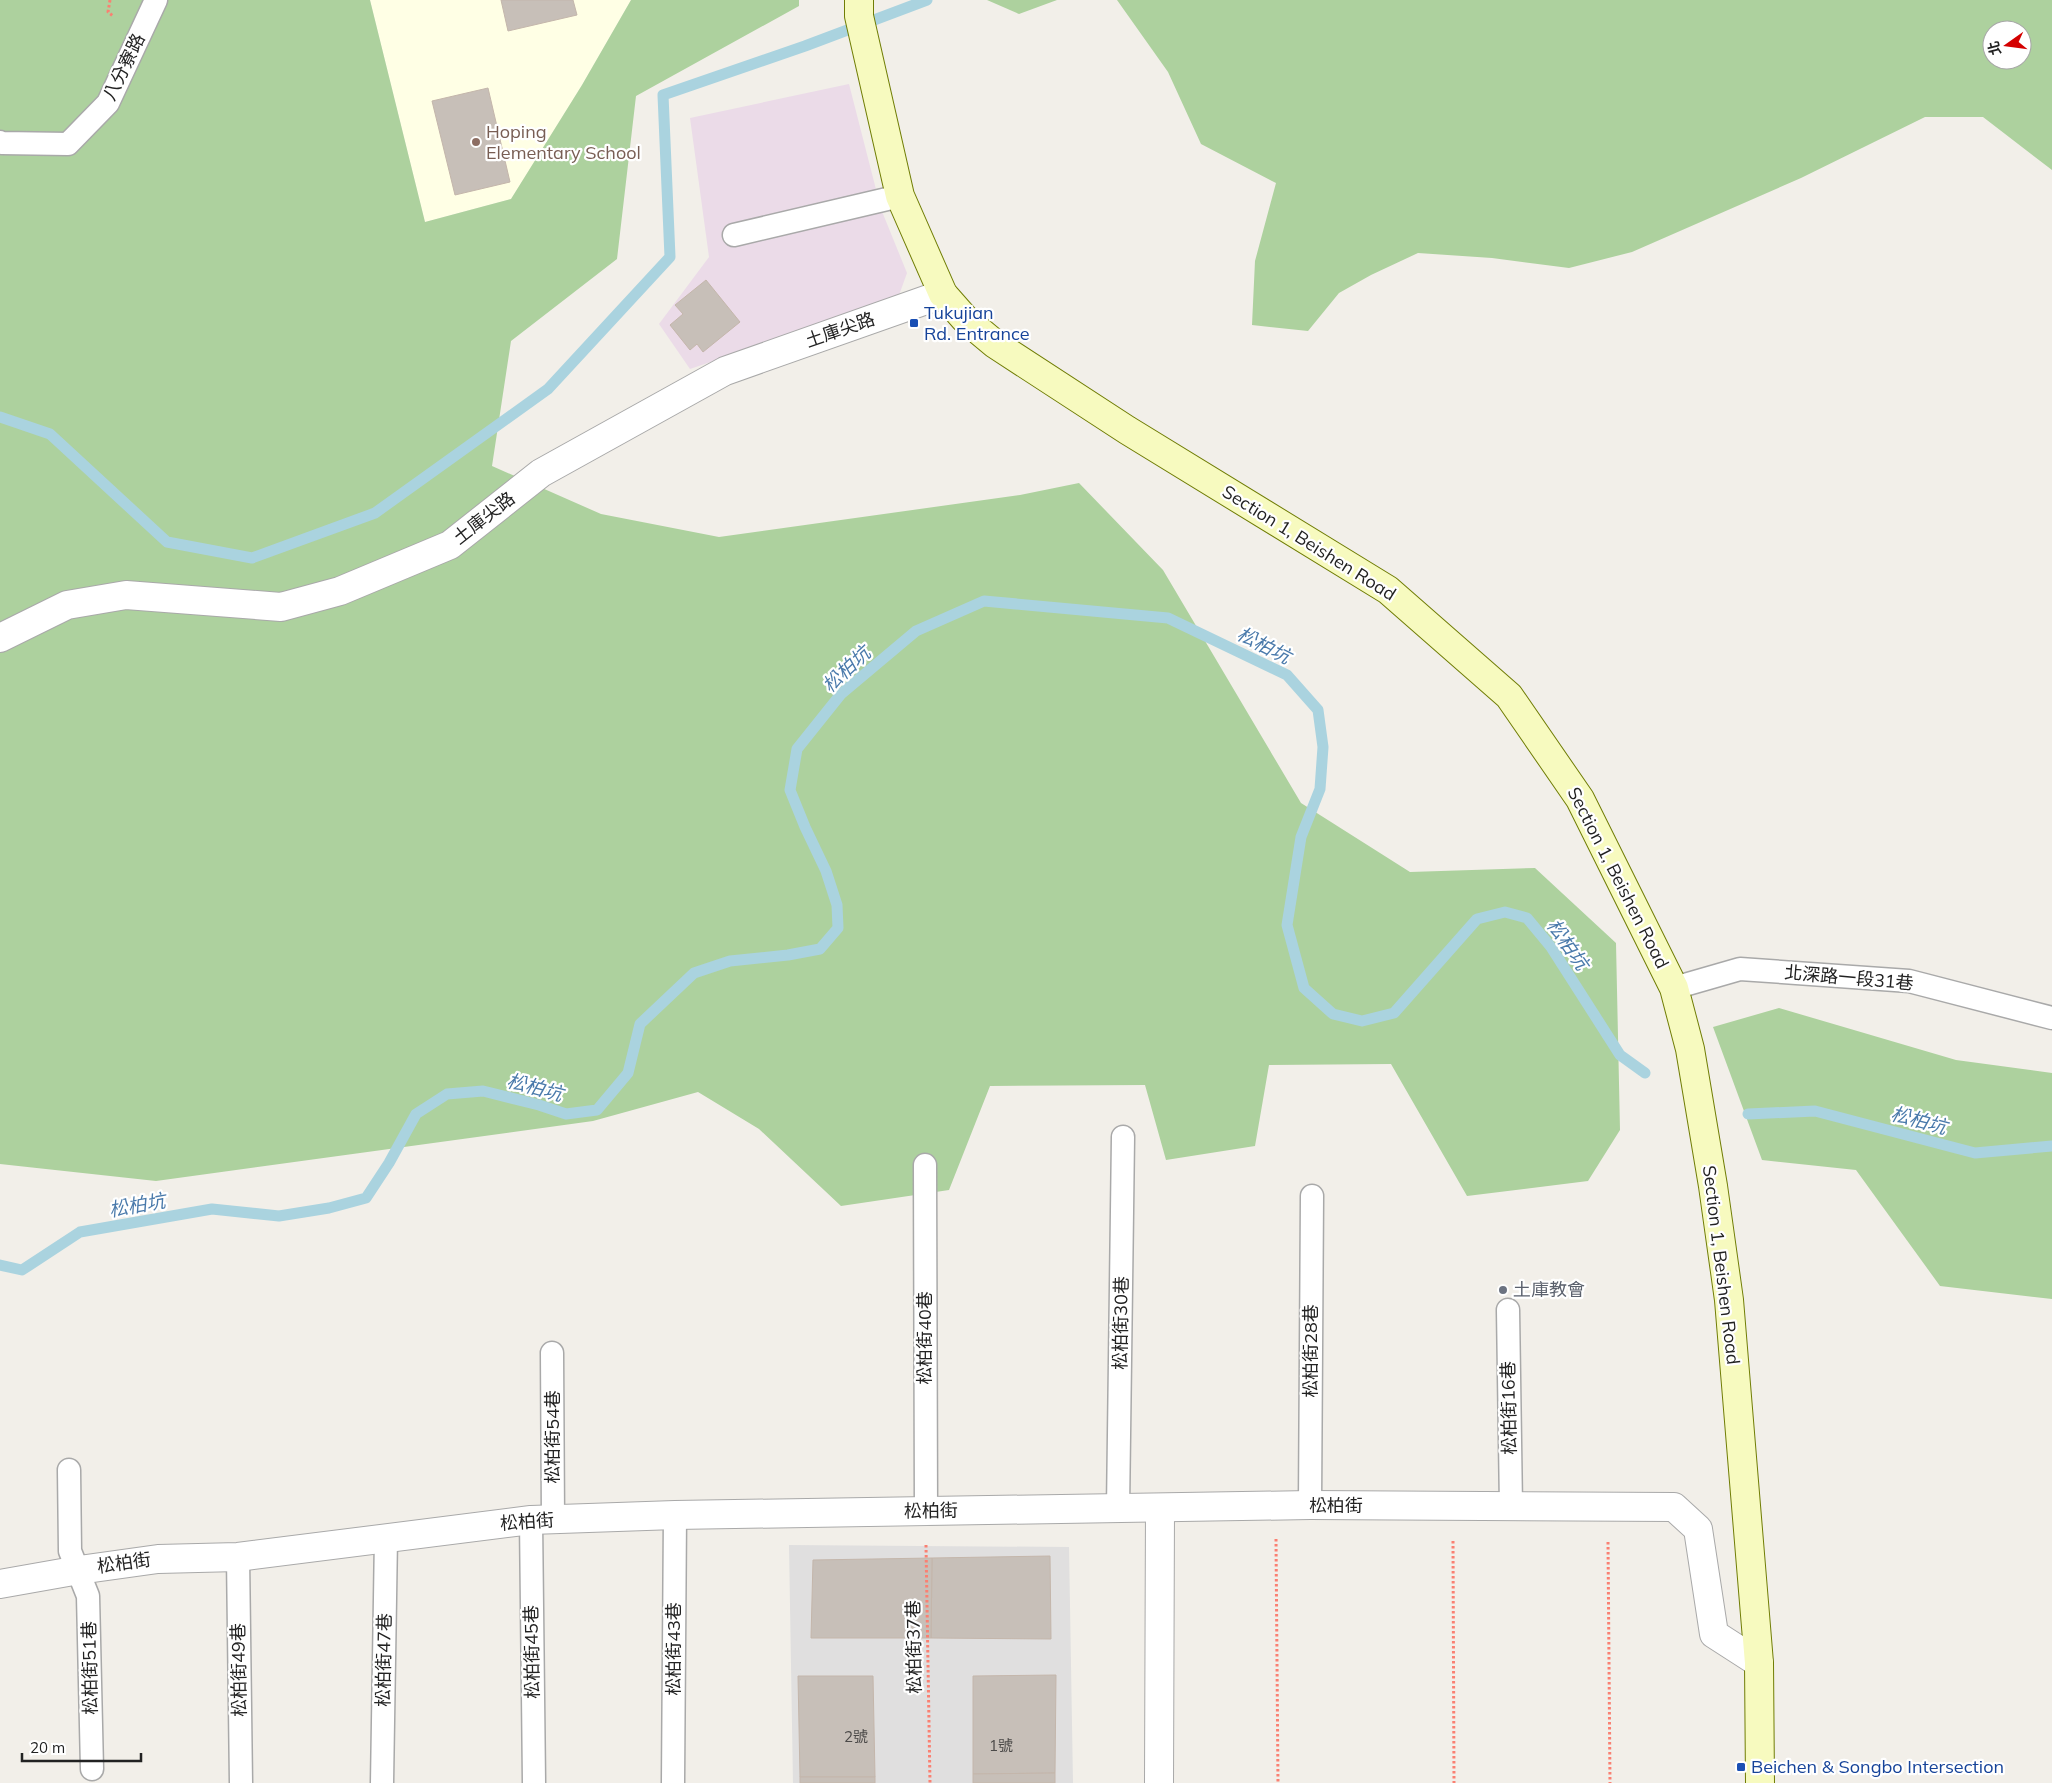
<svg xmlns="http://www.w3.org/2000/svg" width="2052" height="1783" viewBox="0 0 2052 1783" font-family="Mulish,'Noto Sans TC',sans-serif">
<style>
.residential{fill:#e0dfdf}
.industrial{fill:#ebdbe8}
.education{fill:#ffffe5}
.forest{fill:#add19e;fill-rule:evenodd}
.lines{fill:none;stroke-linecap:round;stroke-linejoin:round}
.stream{stroke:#aad3df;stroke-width:11}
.building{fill:#c7bfb8;stroke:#c4b6ab}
.lane-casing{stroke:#a9a9a9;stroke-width:25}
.street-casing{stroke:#a9a9a9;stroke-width:30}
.secondary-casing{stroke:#707d05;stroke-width:30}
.path{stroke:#fa8072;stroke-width:3;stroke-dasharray:2.5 2.5;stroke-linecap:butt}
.lane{stroke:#fff;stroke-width:22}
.street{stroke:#fff;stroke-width:28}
.secondary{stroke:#f7fabf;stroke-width:28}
.education-dot{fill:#8d6e63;stroke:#fff;stroke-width:2}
.transit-dot{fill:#1a4fb4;stroke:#fff;stroke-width:2}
.worship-dot{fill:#6b7280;stroke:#fff;stroke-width:2}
.labels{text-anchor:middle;stroke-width:4.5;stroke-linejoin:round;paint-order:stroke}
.number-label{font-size:15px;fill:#4b4948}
.street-label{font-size:18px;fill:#222;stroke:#fff}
.education-label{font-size:18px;fill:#785e54;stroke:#fff;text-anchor:start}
.transit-label{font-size:18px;fill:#164399;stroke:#fff;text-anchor:start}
.worship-label{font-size:18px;fill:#5b616d;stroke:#fff;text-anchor:start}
.water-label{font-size:19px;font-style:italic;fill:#4a7aab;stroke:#fff}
</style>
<rect width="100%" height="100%" fill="#f2efe9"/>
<!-- residential -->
<path class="residential" d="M789,1545l280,2 4,236h-280z"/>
<!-- industrial -->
<path class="industrial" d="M849,84l32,125 26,64 -9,25 -208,71 -31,-45 50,-67 -19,-139z"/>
<!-- education -->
<path class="education" d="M370,0h261l-49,85 -71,114 -86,23z"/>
<!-- forest -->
<g class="forest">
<path d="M0,0h370l55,222 86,-23 71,-114 49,-85h168v6l-163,90 -19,163 -106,82 -19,125 109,48 118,23 301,-42 59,-12 84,87 138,233 109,69 125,-4 81,75 4,187 -32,51 -121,15 -76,-132 -122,1 -14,81 -89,14 -21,-75 -155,1 -41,104 -108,16 -82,-77 -61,-37 -105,29 -437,60 -156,-17z"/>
<path d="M987,0h70l-38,14z"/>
<path d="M1117,0h935v170l-69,-53h-58l-124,61 -169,74 -63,16 -77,-10 -74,-5 -47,22 -32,18 -31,38 -56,-6 3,-64 21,-78 -75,-39 -33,-72zM1992,30h30v30h-30z"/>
<path d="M1779,1008l177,52 96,13v226l-112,-13 -84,-116 -94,-10 -49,-133z"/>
</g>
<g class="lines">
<!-- stream -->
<g class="stream">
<path d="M0,417l50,17 117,108 85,16 123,-45 173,-124 122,-132 -7,-162 142,-49 122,-46"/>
<path d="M1748,1114l67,-3 160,42 77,-7"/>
<path d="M0,1265l22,5 58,-38 132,-23 67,7 50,-8 37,-10 23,-35 27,-49 31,-20 36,-3 56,14 27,9 31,-4 31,-37 12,-49 54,-51 36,-12 58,-6 32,-6 18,-21 -1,-23 -11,-34 -21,-44 -15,-37 7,-41 44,-55 75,-63 68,-30 184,17 119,57 31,35 5,37 -3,42 -19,48 -14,88 17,63 29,26 29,7 32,-8 83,-94 28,-7 22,6 24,29 69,108 25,18"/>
</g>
</g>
<!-- building -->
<g class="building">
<path d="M501,0h72l4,15 -69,16z"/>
<path d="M488,88l22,94 -55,13 -23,-94z"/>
<path d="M706,280l34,42 -37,30 -6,-8 -7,6 -20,-25 13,-11 -8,-9z"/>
<path d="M1050,1556l1,83 -120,-1 1,-80z"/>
<path d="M932,1558l-1,80h-120l2,-78z"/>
<path d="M1056,1675l-1,98 -82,1v-98z"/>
<path d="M798,1676h75l2,101h-75z"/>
<path d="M1055,1773v10h-82v-9z"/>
<rect x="800" y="1777" width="75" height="6"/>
</g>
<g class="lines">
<defs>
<g id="lane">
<path d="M0,142l2,1 66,1 40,-41 48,-103"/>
<path d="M734,235l166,-39"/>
<path d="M1674,988l66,-19 169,12 143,37"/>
<path d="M925,1165l1,346"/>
<path d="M1508,1310l3,197"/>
<path d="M552,1353l1,167"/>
<path d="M69,1470l1,81 18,45 4,173"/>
<path d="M1310,1505l2,-309"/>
<path d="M1118,1509l5,-372"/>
<path d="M531,1520l3,263"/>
<path d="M238,1557l3,226"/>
<path d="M382,1783l4,-246"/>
<path d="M673,1783l2,-268"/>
</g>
<g id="street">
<path d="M0,638l67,-33 59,-10 155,12 59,-16 110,-46 91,-72 184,-102 218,-77"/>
<path d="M0,1584l79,-14 79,-11 80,-2 293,-37 144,-5 635,-10 364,2 24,22 16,105 45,29"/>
<path d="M1159,1783l1,-275"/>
</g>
<path id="secondary" d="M859,0v16l41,180 43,98 22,25 30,25 132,86 261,160 121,106 71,103 94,189 16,61 23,137 16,114 30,363 1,120"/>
</defs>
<!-- lane casing -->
<use href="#lane" class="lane-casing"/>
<!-- street casing -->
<use href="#street" class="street-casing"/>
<!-- secondary casing -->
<use href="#secondary" class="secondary-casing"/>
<!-- path -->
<g class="path">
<path d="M110,0l-2,12 5,4"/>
<path d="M1276,1539l2,244"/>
<path d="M1453,1541l1,242"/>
<path d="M1608,1542l2,241"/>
<path d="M926,1545l4,238"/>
</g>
<!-- lane -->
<use href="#lane" class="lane"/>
<!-- street -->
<use href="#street" class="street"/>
<!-- secondary -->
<use href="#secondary" class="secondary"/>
</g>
<!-- markers -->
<circle class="education-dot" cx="476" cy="142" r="5"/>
<g class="transit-dot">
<rect x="909" y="318" width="10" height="10" rx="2.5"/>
<rect x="1736" y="1762" width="10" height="10" rx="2.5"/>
</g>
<circle class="worship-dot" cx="1503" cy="1290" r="5"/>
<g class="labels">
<!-- number labels -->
<g class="number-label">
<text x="856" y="1742">2號</text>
<text x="1001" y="1751">1號</text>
</g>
<!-- street labels -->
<g class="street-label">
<text transform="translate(124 67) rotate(-64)" y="6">八分寮路</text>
<text transform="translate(840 330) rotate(-19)" y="6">土庫尖路</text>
<text transform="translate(484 518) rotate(-38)" y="6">土庫尖路</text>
<text transform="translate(1309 543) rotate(32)" y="6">Section 1, Beishen Road</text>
<text transform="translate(1618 878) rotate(63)" y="6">Section 1, Beishen Road</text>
<text transform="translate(1849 978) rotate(5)" y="6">北深路一段31巷</text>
<text transform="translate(1721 1265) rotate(83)" y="6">Section 1, Beishen Road</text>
<text transform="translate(1121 1323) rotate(-89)" y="6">松柏街30巷</text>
<text transform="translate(925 1338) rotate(-90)" y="6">松柏街40巷</text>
<text transform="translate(1311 1351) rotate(-90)" y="6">松柏街28巷</text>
<text transform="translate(1509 1408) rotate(-91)" y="6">松柏街16巷</text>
<text transform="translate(553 1437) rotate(-90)" y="6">松柏街54巷</text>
<text x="1336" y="1512">松柏街</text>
<text transform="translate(931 1511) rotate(-1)" y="6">松柏街</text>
<text transform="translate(527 1522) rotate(-4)" y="6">松柏街</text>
<text transform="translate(124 1563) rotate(-8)" y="6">松柏街</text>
<text transform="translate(914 1647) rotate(-91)" y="6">松柏街37巷</text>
<text transform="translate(674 1649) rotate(-90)" y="6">松柏街43巷</text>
<text transform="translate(532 1652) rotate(-91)" y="6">松柏街45巷</text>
<text transform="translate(384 1660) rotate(-89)" y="6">松柏街47巷</text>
<text transform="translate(90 1668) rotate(-91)" y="6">松柏街51巷</text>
<text transform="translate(239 1670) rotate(-91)" y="6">松柏街49巷</text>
</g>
<!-- education labels -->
<g class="education-label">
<text x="486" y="138">Hoping<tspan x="486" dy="21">Elementary School</tspan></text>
</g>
<!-- transit labels -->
<g class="transit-label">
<text x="924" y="319">Tukujian<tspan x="924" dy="21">Rd. Entrance</tspan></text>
<text x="1751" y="1773">Beichen &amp; Songbo Intersection</text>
</g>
<!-- worship labels -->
<g class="worship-label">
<text x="1513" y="1296">土庫教會</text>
</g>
<!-- water labels -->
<g class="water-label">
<text transform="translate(1264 645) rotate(27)" y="7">松柏坑</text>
<text transform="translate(846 669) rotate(-43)" y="7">松柏坑</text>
<text transform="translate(1568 944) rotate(55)" y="7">松柏坑</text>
<text transform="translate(535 1087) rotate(15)" y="7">松柏坑</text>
<text transform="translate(1919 1120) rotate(15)" y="7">松柏坑</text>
<text transform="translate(137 1205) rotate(-10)" y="7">松柏坑</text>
</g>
</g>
<!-- north arrow -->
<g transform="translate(2007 45) rotate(256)"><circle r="24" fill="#ffffff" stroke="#a7a7a7"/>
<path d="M0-4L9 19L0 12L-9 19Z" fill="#d40000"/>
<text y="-8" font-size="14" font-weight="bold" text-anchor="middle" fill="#222222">北</text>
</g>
<!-- scale -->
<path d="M22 1753v8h119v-8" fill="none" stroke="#222222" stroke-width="2.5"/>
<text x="30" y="1753" font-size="15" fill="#222222" stroke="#ffffff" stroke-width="4" paint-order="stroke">20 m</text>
</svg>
